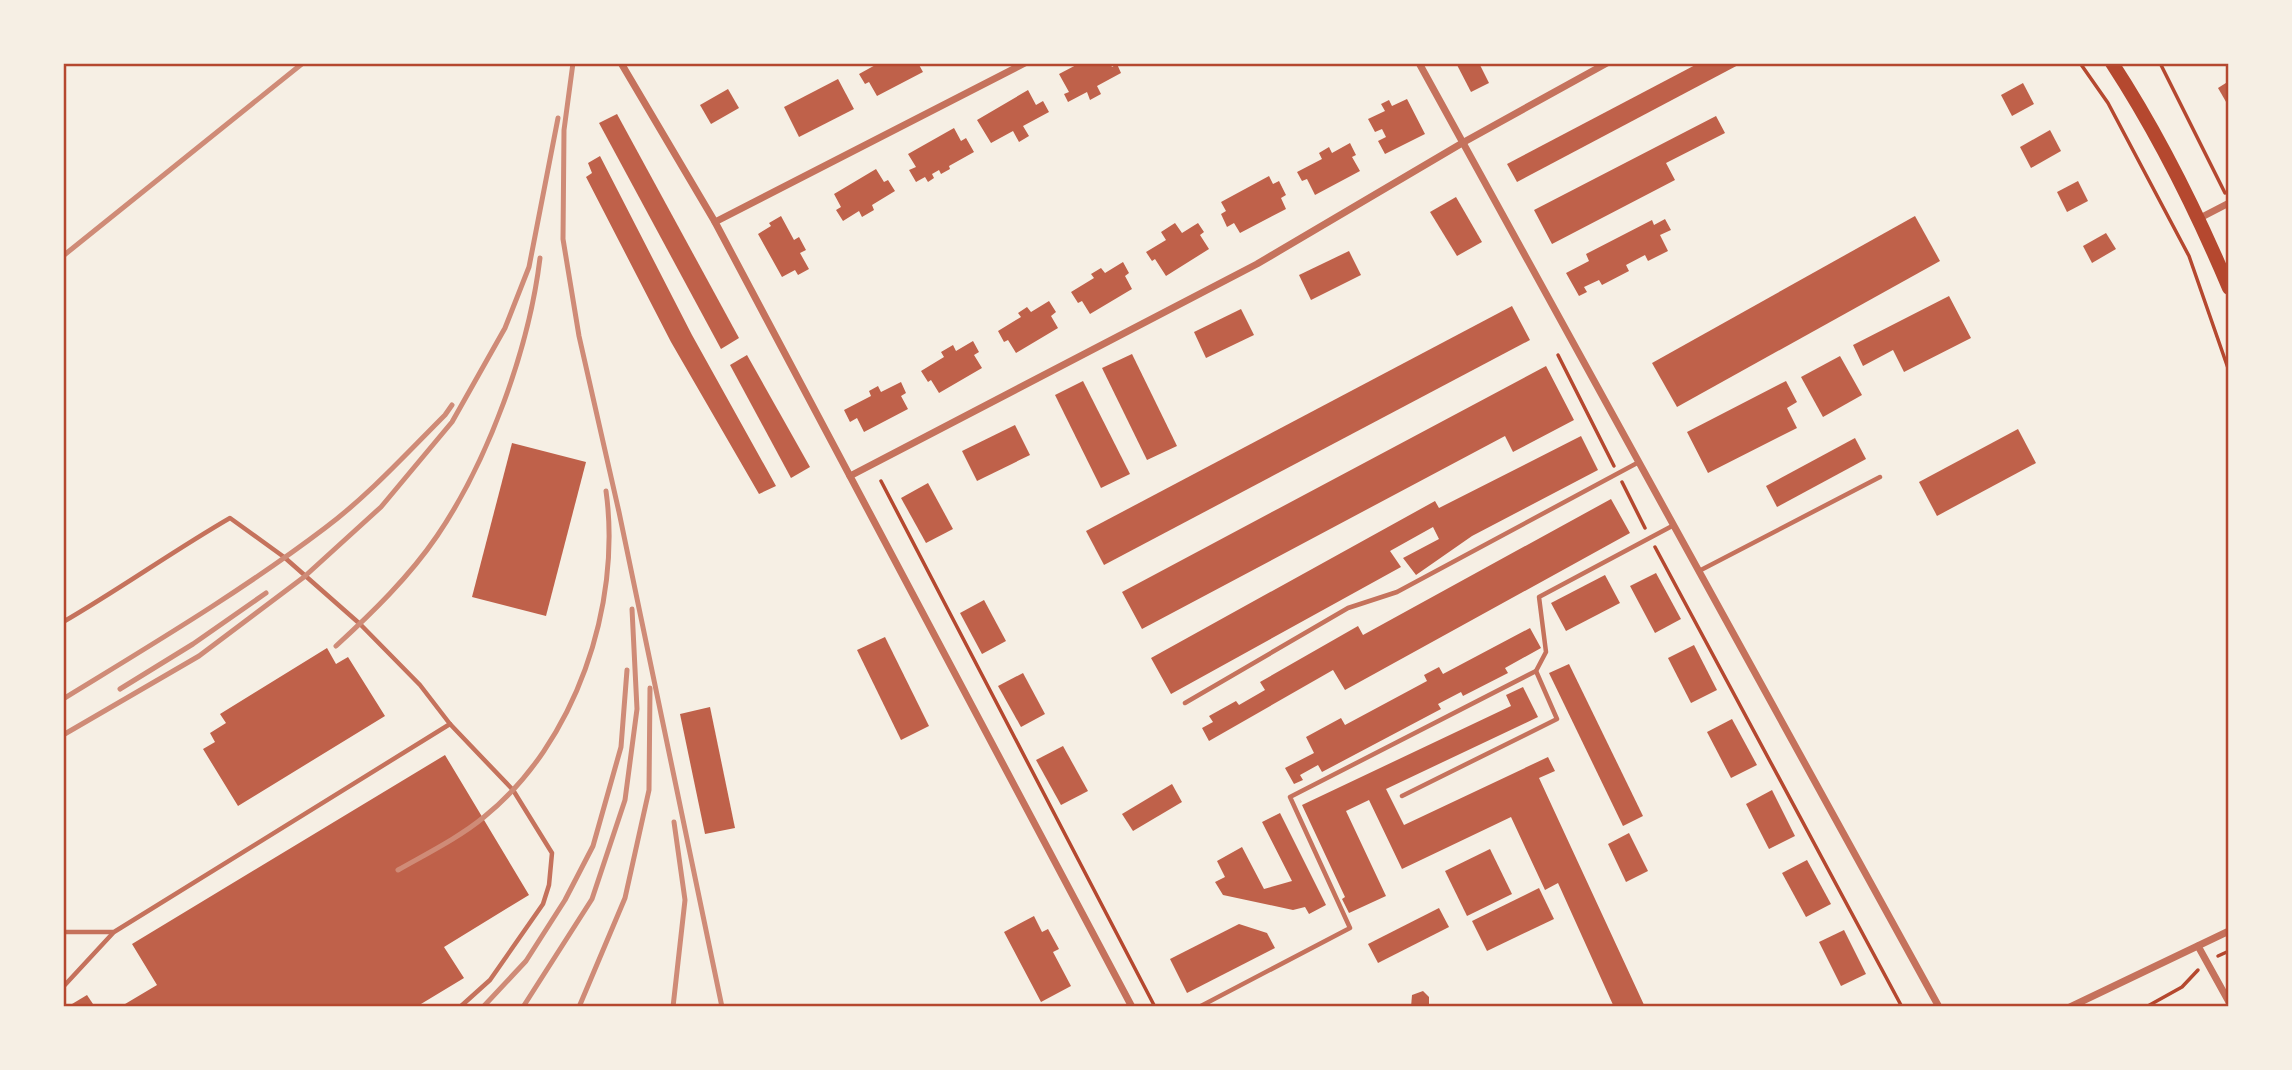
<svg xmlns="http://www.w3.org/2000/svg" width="2292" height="1070" viewBox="0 0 2292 1070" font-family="'PT Serif',serif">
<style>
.building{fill:#bf614a}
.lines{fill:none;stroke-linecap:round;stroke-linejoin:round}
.path{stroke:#b5482f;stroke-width:3.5}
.service{stroke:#c5725c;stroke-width:4.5}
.minor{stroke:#c5725c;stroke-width:7}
.primary{stroke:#b5482f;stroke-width:14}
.rail{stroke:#cf8b77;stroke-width:5}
.neatline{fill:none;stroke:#b5482f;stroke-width:2.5}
</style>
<rect width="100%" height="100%" fill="#f6efe4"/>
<!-- building -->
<g class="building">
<path d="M879,63h39l5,9 -46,24 -8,-14 -4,2 -6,-10z"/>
<path d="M1080,63h30l2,4 5,-3 4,9 -24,13 4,8 -11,6 -3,-8 -19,10 -4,-8 5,-2 -10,-18z"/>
<path d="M1456,63h23l10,20 -18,9z"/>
<path d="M1699,63h43l-225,119 -10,-18z"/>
<path d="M838,79l16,30 -55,28 -15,-30z"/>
<path d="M2229,81v26l-11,-19z"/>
<path d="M2023,83l11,21 -22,12 -11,-21z"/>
<path d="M728,89l11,19 -28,16 -11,-19z"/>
<path d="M1028,90l8,15 7,-4 6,11 -26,14 6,10 -10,6 -6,-11 -22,12 -14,-23z"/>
<path d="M1407,99l18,35 -40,20 -7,-13 8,-4 -4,-8 -7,3 -7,-13 17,-8 -4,-7 8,-4 3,6z"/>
<path d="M617,114l122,224 -18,11 -122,-226z"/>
<path d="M1716,116l9,17 -59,30 9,17 -123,64 -18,-34z"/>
<path d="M954,128l7,13 5,-3 8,14 -25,14 1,3 -9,5 -2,-4 -7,4 2,4 -6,4 -3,-5 -9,5 -7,-12 7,-3 -8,-13z"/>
<path d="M2050,130l11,21 -30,17 -11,-21z"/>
<path d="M1350,143l6,12 -4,2 8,14 -45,24 -8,-16 -5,2 -5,-9 25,-13 -3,-6 10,-6 3,6z"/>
<path d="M600,156l92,179 84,151 -17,8 -88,-152 -85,-165 6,-4 -4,-10z"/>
<path d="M876,169l8,13 4,-2 7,11 -23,14 2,5 -12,7 -3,-6 -16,10 -7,-11 5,-3 -7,-13z"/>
<path d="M1269,176l4,8 6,-3 7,14 -5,3 5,11 -46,24 -6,-10 -7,4 -6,-13 5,-3 -5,-9z"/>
<path d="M2078,181l10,20 -21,11 -10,-20z"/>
<path d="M1456,197l26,45 -25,14 -27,-44z"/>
<path d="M781,216l13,24 5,-3 7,13 -6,3 9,16 -11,6 -3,-5 -13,7 -24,-43 13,-8 -2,-3z"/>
<path d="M1915,216l25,45 -263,146 -25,-44z"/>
<path d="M1665,219l6,11 -11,5 8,16 -20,10 -3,-6 -19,10 3,6 -27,14 -3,-5 -15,7 3,5 -8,4 -13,-23 23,-12 -3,-7 66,-34 2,5z"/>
<path d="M1175,223l7,10 16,-10 6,9 -4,3 9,14 -43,27 -11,-17 -3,2 -6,-9 20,-12 -5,-8z"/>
<path d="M2106,233l10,16 -24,14 -9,-17z"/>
<path d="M1349,251l12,24 -50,25 -12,-25z"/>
<path d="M1123,262l6,11 -4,3 7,13 -42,25 -8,-13 -4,2 -7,-11 23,-14 -3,-4 10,-6 4,5z"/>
<path d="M1949,296l22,42 -67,34 -11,-22 -30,16 -10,-21z"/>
<path d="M1049,301l7,11 -5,4 7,12 -42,25 -8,-13 -4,2 -6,-11 23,-14 -3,-4 9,-6 4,5z"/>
<path d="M1512,306l18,34 -426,225 -18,-34z"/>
<path d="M1241,309l13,26 -48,23 -12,-26z"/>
<path d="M973,341l6,11 -5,3 8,13 -43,25 -8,-13 -3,2 -7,-11 23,-14 -3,-5 12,-7 3,6z"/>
<path d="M1132,354l45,92 -30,14 -45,-92z"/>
<path d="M747,355l63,112 -19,11 -61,-113z"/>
<path d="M1840,356l22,39 -39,22 -22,-40z"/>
<path d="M1546,366l28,54 -61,32 -8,-16 -363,193 -20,-37z"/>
<path d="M1083,381l47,93 -29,14 -46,-93z"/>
<path d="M1786,381l11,21 -10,6 10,20 -89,45 -21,-41z"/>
<path d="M901,382l5,11 -5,3 7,13 -44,23 -7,-14 -7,4 -6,-12 27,-14 -2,-5 9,-5 3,6z"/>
<path d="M1015,425l15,30 -53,26 -15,-30z"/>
<path d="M2018,429l18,34 -99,53 -18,-34z"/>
<path d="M1581,436l17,34 -126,66 -56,39 -13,-17 36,-19 -6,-12 -43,24 11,16 -230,127 -20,-36 284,-157 4,7z"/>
<path d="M1855,438l11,21 -89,48 -11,-21z"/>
<path d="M512,443l74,19 -40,154 -74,-19z"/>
<path d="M928,483l25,46 -27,14 -25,-45z"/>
<path d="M1611,499l19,34 -285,157 -12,-20 -124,71 -7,-13 11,-6 -4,-6 27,-15 3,4 26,-15 -5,-8 98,-56 5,9z"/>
<path d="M1656,573l25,46 -26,14 -25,-47z"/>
<path d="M1605,575l15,28 -54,28 -15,-28z"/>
<path d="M984,600l22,41 -24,13 -22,-41z"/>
<path d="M1530,628l11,20 -36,20 3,5 -45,23 -2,-4 -23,12 3,5 -119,63 -4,-7 -18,10 3,5 -9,4 -9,-16 29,-15 -8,-16 35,-19 4,7 82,-44 -3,-6 15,-8 4,7z"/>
<path d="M885,637l44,89 -28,14 -44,-90z"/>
<path d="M1694,645l23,45 -26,13 -23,-45z"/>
<path d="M327,648l9,16 12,-7 37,59 -147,90 -35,-57 12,-7 -5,-9 16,-10 -6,-9z"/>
<path d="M1569,664l74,152 -20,10 -74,-153z"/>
<path d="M1023,673l22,41 -24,13 -23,-41z"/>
<path d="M1523,687l15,30 -152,72 18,36 144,-68 7,14 -16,7 106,229h-31l-56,-124 -13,7 -34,-73 -109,52 -33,-69 -23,11 40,85 -37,17 -7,-14 3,-2 -43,-92 209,-99 -5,-11z"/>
<path d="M710,707l25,121 -30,6 -25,-120z"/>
<path d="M1732,719l25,46 -26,13 -24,-46z"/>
<path d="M1063,746l25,45 -27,14 -25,-45z"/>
<path d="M445,755l84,140 -85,52 20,31 -48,29h-296l37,-22 -25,-41z"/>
<path d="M1172,784l10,18 -49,29 -11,-17z"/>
<path d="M1772,790l23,46 -26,13 -23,-45z"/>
<path d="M1280,813l46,92 -17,9 -4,-7 -12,3 -70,-15 -8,-13 10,-5 -8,-16 25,-14 22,42 28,-8 -30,-59z"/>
<path d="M1629,833l19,38 -22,11 -18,-38z"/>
<path d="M1490,849l22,45 -45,22 -22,-45z"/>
<path d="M1807,860l24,44 -25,13 -24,-44z"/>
<path d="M1539,888l15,31 -67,32 -15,-30z"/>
<path d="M1439,908l10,19 -71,36 -10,-19z"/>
<path d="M1034,916l8,16 6,-3 11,20 -6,3 18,34 -30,16 -37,-70z"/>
<path d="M1239,924l28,9 8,15 -88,45 -17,-34z"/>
<path d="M1844,930l22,44 -25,12 -22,-44z"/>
<path d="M1423,991l6,6v10h-18l1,-12z"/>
<path d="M87,995l8,12h-28z"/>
</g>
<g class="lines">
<!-- path -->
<g class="path">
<path d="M2080,63l28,40 81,153 40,115"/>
<path d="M2160,63l65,130"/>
<path d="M1558,355l56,111"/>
<path d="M881,481l274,526"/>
<path d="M1622,482l23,46"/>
<path d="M1655,547l247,460"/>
<path d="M2218,956l11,-5"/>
<path d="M2146,1007l36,-20 16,-17"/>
</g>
<!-- service -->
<g class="service">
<path d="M1699,571l181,-94"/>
<path d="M63,622c57,-33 110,-71 167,-104l54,39 76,67 60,61 30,39 63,66 39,63 -3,32 -6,19 -53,76 -30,27"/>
<path d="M1185,703l163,-95 49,-16 242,-130"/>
<path d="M1402,796l155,-77 -21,-48 10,-19 -7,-55 135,-72"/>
<path d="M63,932h51l336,-208"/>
<path d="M63,987l50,-54"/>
<path d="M1199,1007l151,-79 -60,-131 246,-126"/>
</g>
<!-- minor -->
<g class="minor">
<path d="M621,63l94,159 417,785"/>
<path d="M1419,63l520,944"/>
<path d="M2200,218l29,-15"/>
<path d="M715,222l310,-159"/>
<path d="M850,476l407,-212 207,-122 143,-79"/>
<path d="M2198,946l31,56"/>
<path d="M2070,1007l159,-76"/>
</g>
<!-- primary -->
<path class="primary" d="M2112,63c47,72 84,147 117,225"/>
<!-- rail -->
<g class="rail">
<path d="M573,63l-9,67 -1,109 16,97 40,176 103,495"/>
<path d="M63,256l240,-193"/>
<path d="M336,646c36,-33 73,-69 101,-110 51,-75 92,-187 103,-278"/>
<path d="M120,689l73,-45 73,-51"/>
<path d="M63,699c88,-54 179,-108 262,-171 44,-33 81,-74 120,-113l7,-10"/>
<path d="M63,735l136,-79 105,-79 77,-70 71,-85 53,-94 24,-61 29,-149"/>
<path d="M398,870c28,-16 62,-33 86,-53 91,-73 138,-212 122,-326"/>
<path d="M483,1007l43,-46 39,-61 28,-54 28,-99 6,-77"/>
<path d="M523,1007l69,-108 33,-99 12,-91 -5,-100"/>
<path d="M579,1007l46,-109 24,-108 1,-102"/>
<path d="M673,1007l12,-107 -11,-78"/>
</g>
</g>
<!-- border -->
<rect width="2292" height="1070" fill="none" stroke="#f6efe4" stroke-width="130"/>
<rect x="65" y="65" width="2162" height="940" class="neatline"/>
</svg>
